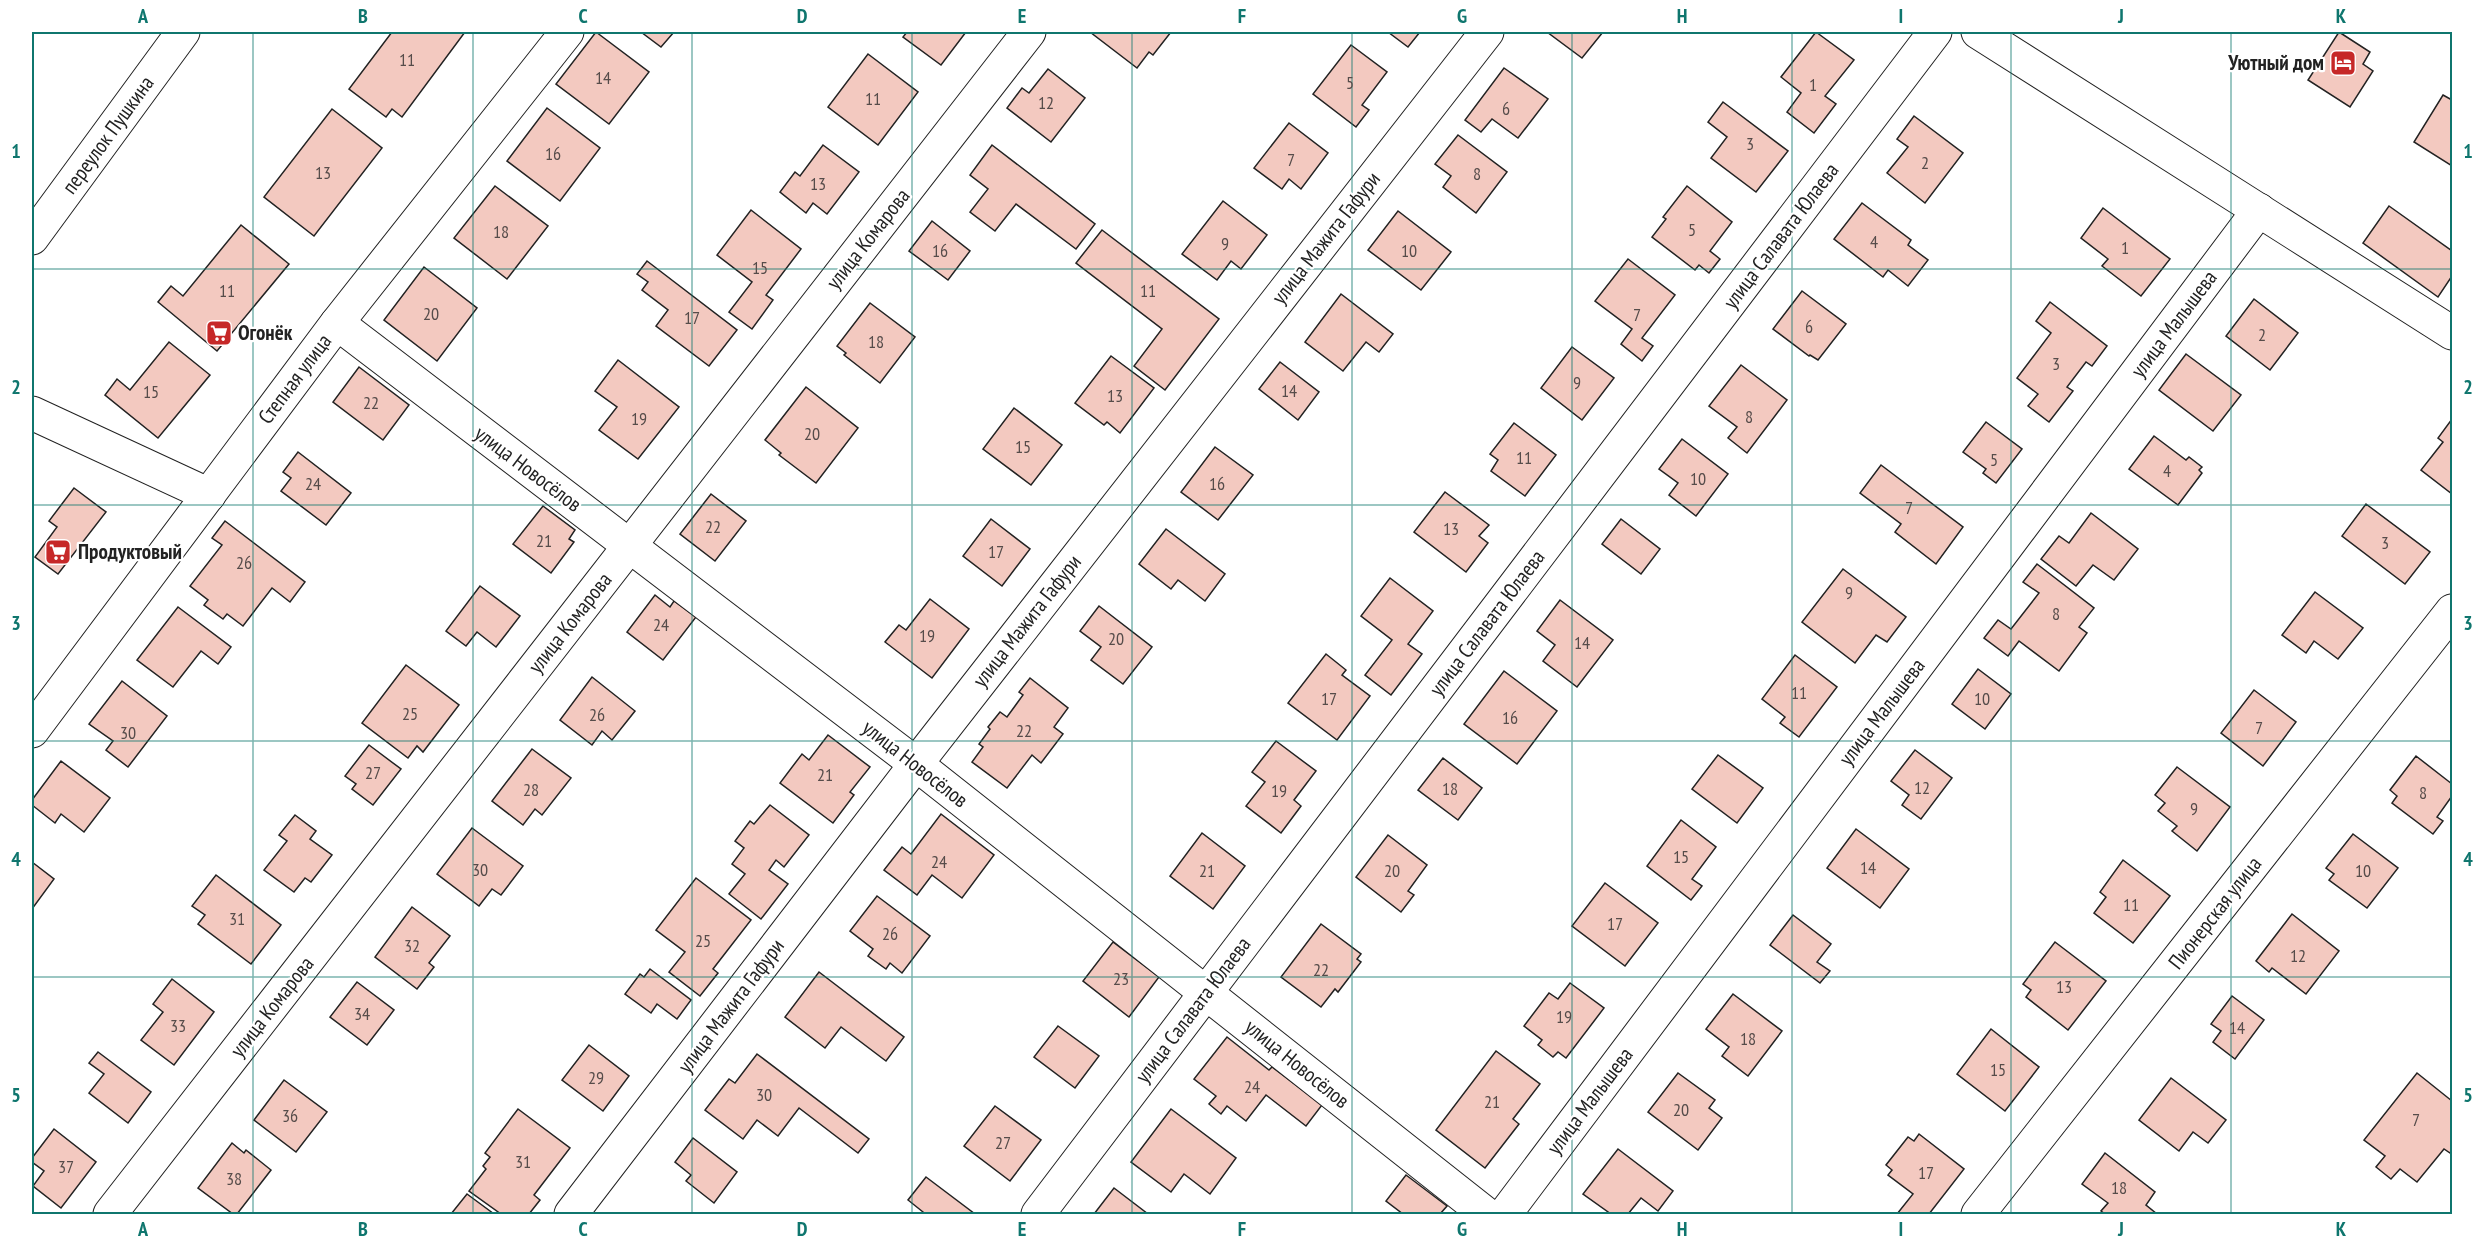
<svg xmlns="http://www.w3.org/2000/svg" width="2484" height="1246" viewBox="0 0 2484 1246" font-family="'PT Sans Narrow',sans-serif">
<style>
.building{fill:#f3c9c0;stroke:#222;stroke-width:1.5}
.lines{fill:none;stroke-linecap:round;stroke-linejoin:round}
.minor-casing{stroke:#222;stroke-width:35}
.minor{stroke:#fff;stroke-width:33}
.grid{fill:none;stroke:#0f766e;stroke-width:1.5;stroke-opacity:0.55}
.labels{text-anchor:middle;stroke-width:4.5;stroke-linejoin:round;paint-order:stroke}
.number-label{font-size:18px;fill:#564c4a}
.poi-label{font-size:21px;font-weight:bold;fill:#222;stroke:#fff;text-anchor:start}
.street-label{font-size:21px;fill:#222;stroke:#fff}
.neatline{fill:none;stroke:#0f766e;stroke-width:2}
.grid-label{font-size:20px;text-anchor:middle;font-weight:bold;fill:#0f766e}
</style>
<rect width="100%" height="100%" fill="#fff"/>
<!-- building -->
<g class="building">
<path d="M392,32h73l-63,85 -10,-8 -6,8 -37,-28z"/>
<path d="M596,32l53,40 -40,52 -53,-40z"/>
<path d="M641,32h33l-13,15z"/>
<path d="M907,32h59l-25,33 -38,-28z"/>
<path d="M1090,32h81l-18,23 -4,-3 -12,16z"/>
<path d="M1388,32h32l-12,15z"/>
<path d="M1547,32h56l-21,26z"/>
<path d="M1816,32l38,28 -29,36 11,8 -22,29 -27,-21 14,-19 -20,-16z"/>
<path d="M2339,32l31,20 -7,12 10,7 -23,36 -42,-27z"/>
<path d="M1351,45l36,27 -25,33 7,5 -13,17 -43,-33z"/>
<path d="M868,54l50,38 -40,53 -50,-38z"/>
<path d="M1504,68l44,31 -30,39 -26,-19 -11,13 -16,-12z"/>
<path d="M1048,69l37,29 -34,44 -44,-34 15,-20 7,5z"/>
<path d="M2443,95l9,5v66l-38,-24z"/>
<path d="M1723,102l65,49 -32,41 -45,-34 16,-21 -19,-15z"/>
<path d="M547,108l53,40 -40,53 -53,-40z"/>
<path d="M332,109l50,39 -68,88 -50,-39z"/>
<path d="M1914,116l49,37 -38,50 -38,-30 21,-26 -11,-8z"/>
<path d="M1289,123l39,30 -27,36 -12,-10 -7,10 -28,-21z"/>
<path d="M1458,135l49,37 -31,41 -33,-26 8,-11 -16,-12z"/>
<path d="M823,145l36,27 -32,42 -14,-11 -7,10 -26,-21 15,-20 5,4z"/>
<path d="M992,145l103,79 -19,25 -60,-45 -21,27 -25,-19 18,-23 -18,-14z"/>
<path d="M495,186l53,40 -41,53 -53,-41z"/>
<path d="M1687,186l45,36 -22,29 10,8 -11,14 -10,-8 -4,5 -43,-33 14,-18 -3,-2z"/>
<path d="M1223,201l44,34 -26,34 -10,-8 -14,19 -35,-26z"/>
<path d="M1862,203l49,37 -3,5 20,15 -20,26 -20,-16 -5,7 -49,-38z"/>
<path d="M2389,206l63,45v25l-14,21 -75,-54z"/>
<path d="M2103,208l67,51 -29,37 -39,-30 6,-7 -27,-21z"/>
<path d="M751,210l50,39 -35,46 7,5 -21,29 -23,-17 23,-30 -35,-27z"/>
<path d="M1398,211l53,41 -30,38 -53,-40z"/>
<path d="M932,221l38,30 -22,29 -39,-29z"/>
<path d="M241,225l48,39 -72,87 -59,-49 13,-16 12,10z"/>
<path d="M1102,230l117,89 -54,71 -31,-24 28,-37 -86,-66z"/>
<path d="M1628,259l47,36 -33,43 11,8 -11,15 -21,-17 11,-15 -37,-28z"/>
<path d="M647,261l90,69 -28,36 -53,-40 12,-16 -26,-20 6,-8 -11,-8z"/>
<path d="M424,267l53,41 -40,53 -53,-41z"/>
<path d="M1802,291l44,33 -28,36 -8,-5 -1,1 -36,-27z"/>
<path d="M1341,294l52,40 -14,18 -13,-10 -23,29 -38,-29z"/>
<path d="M2254,299l44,34 -28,37 -44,-34z"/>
<path d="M2050,302l57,44 -15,20 -6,-4 -19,25 6,4 -24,31 -21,-16 10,-12 -21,-16 34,-45 -15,-12z"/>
<path d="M870,303l45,34 -35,46 -36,-28 2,-2 -9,-7z"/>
<path d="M169,342l41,33 -52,63 -53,-43 12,-16 13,11z"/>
<path d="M1572,347l42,31 -32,42 -41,-32z"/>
<path d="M2186,354l55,41 -28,36 -54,-41z"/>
<path d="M1111,356l43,32 -34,45 -13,-11 -3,3 -29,-22z"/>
<path d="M618,360l61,47 -41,52 -39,-29 18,-23 -22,-16z"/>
<path d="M1280,362l39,30 -21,28 -39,-31z"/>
<path d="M1741,365l46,35 -40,53 -19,-15 9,-11 -28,-21z"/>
<path d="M359,367l50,38 -26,35 -50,-38z"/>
<path d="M806,387l52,41 -42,55 -37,-28 2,-2 -16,-13z"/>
<path d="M1014,408l48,37 -31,40 -48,-36z"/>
<path d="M2452,419v75l-31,-24 22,-28 -5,-4z"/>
<path d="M1986,422l36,27 -26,34 -13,-10 3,-4 -23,-17z"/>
<path d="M1514,423l42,32 -31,41 -34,-25 7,-11 -8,-6z"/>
<path d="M2154,436l32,24 3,-3 13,10 -3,3 3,3 -24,32 -49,-36z"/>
<path d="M1682,439l46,35 -32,42 -27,-21 9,-12 -19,-14z"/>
<path d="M1215,447l38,28 -35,45 -37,-28z"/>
<path d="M298,452l53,41 -25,32 -45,-34 10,-13 -8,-6z"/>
<path d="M1881,465l82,62 -27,37 -41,-32 6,-8 -41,-31z"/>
<path d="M74,488l32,24 -48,62 -23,-17 22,-30 -8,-6z"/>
<path d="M1445,492l44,33 -10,11 9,7 -22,29 -52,-40z"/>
<path d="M711,494l35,27 -31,40 -35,-27z"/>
<path d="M2366,504l64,48 -25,32 -63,-48z"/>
<path d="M543,506l32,24 -6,9 5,3 -23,31 -38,-29z"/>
<path d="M2091,513l47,36 -24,31 -21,-15 -17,21 -35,-27 18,-23 10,7z"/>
<path d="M991,519l39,30 -28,37 -39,-30z"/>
<path d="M1621,519l39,30 -19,25 -39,-30z"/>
<path d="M225,521l80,61 -15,20 -18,-14 -29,38 -16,-12 -4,5 -19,-14 4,-5 -18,-14 32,-41 -10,-7z"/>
<path d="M1166,529l59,45 -20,27 -27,-21 -7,9 -32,-25z"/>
<path d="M2037,564l57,44 -15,19 8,6 -28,38 -40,-30 -11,15 -24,-18 14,-18 13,9 28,-36 -16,-11z"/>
<path d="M1843,569l63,48 -19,25 -11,-7 -21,28 -53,-41z"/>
<path d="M1390,578l43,33 -25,33 14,10 -31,41 -26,-20 27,-35 -31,-24z"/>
<path d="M480,586l40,30 -24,31 -19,-15 -11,14 -20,-15z"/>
<path d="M2315,592l48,36 -25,31 -24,-18 -8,12 -24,-18z"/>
<path d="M655,595l15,12 4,-6 22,16 -33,43 -36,-28z"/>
<path d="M930,599l39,30 -37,49 -47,-36 14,-17 7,5z"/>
<path d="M1560,600l53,40 -36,47 -34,-26 12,-16 -18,-14z"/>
<path d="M1099,606l53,41 -29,37 -32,-24 10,-13 -21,-16z"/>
<path d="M178,607l53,40 -13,17 -17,-13 -28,36 -36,-27z"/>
<path d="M1326,654l20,16 -4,5 28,21 -33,44 -49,-37z"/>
<path d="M1795,655l42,32 -38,50 -19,-14 5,-6 -23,-18z"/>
<path d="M406,665l53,40 -36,47 -6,-6 -9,12 -46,-35z"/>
<path d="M1978,669l33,25 -26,35 -33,-25z"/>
<path d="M1504,671l53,40 -40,53 -53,-40z"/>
<path d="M592,677l43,34 -23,29 -10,-9 -10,14 -32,-25z"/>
<path d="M1030,678l38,30 -14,19 9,7 -22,29 -9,-8 -25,33 -35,-26 11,-15 -4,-3 11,-15 -2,-2 12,-15 7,5 16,-22 -4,-3z"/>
<path d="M122,681l45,35 -39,51 -22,-17 7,-9 -24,-17z"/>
<path d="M2254,690l42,32 -33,44 -42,-33z"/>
<path d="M828,735l42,32 -20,25 4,3 -21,28 -53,-40 22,-29 7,6z"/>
<path d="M1276,741l40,30 -22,29 7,6 -20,27 -35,-27 19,-24 -13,-10z"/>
<path d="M369,745l32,24 -28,36 -21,-16 4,-5 -11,-8z"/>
<path d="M532,749l39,29 -29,37 -7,-6 -12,16 -31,-24z"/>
<path d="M1915,750l37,28 -31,41 -19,-14 7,-10 -18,-14z"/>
<path d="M1718,755l45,33 -26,35 -45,-34z"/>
<path d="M2416,756l36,28v12l-15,21 6,4 -10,13 -41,-31 5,-7 -7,-6z"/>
<path d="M1443,758l39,30 -24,32 -40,-30z"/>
<path d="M61,761l49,37 -26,34 -23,-18 -6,9 -23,-18v-5z"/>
<path d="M2177,767l53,40 -33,44 -25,-20 5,-5 -19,-15 7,-8 -10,-8z"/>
<path d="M770,805l39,30 -25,32 -8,-7 -7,10 19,14 -27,35 -32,-25 16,-20 -13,-10 12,-16 -9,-7 15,-20 4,3z"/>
<path d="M941,814l53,41 -32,43 -30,-23 -15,20 -33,-25 18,-23 9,7z"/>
<path d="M295,815l21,16 -6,8 22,16 -21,27 -6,-4 -11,14 -30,-22 23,-29 -8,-6z"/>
<path d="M1681,820l35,27 -24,32 10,7 -11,14 -44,-34z"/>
<path d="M472,828l51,38 -22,29 -9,-6 -13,17 -42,-32z"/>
<path d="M1856,829l53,40 -29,39 -53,-40z"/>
<path d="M1202,833l43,33 -32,43 -43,-33z"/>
<path d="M2353,834l45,34 -31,40 -38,-28 5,-6 -8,-6z"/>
<path d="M1388,835l39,30 -19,26 6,4 -13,17 -45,-35z"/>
<path d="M2123,860l47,36 -37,47 -39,-30 12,-16 -6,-5z"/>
<path d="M32,862l22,17 -22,30z"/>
<path d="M216,875l65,50 -30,39 -53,-40 7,-9 -13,-9z"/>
<path d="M696,878l55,42 -38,49 5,4 -18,23 -31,-24 16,-20 -29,-22z"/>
<path d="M1605,883l53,40 -33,43 -53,-40z"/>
<path d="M877,896l53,40 -28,37 -12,-10 -4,6 -18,-13 5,-7 -23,-18z"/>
<path d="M412,907l38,29 -21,27 5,4 -17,22 -42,-32z"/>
<path d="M2292,914l47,37 -33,43 -34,-26 -3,4 -13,-11z"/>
<path d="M1793,915l38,29 -14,18 13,9 -10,12 -50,-38z"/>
<path d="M1321,924l40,30 -4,5 4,3 -23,30 -3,-3 -14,18 -40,-30z"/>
<path d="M1113,942l46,35 -30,40 -46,-36z"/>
<path d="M2055,942l51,39 -38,49 -42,-33 5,-7 -8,-6z"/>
<path d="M650,969l41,31 -14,19 -20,-15 -6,9 -26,-19 15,-20 4,3z"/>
<path d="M819,972l85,65 -18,24 -45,-34 -16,21 -40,-31z"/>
<path d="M172,979l42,33 -40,53 -33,-25 22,-28 -10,-8z"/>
<path d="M357,982l37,28 -27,35 -37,-28z"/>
<path d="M1570,983l34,25 -38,50 -8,-6 -5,5 -15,-12 4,-5 -18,-14 25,-33 9,6z"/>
<path d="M1733,994l49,37 -34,45 -26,-20 7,-9 -23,-18z"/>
<path d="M2232,996l32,24 -29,39 -22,-17 8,-11 -10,-7z"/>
<path d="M1058,1026l41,30 -24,32 -41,-31z"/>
<path d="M1991,1029l48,38 -34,44 -48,-37z"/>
<path d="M1227,1037l42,33 3,-3 50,38 -16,21 -40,-31 -20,26 -19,-15 -6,8 -12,-10 7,-8 -22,-17z"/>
<path d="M589,1045l40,31 -26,35 -41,-31z"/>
<path d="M1496,1051l44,33 -27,35 6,5 -34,44 -49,-38z"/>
<path d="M98,1052l53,40 -23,31 -39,-30 15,-19 -15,-11z"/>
<path d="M757,1054l112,85 -11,14 -59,-45 -21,28 -21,-16 -14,19 -38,-29 24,-31 6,4z"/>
<path d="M1678,1073l37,27 -6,8 13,10 -24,32 -50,-38z"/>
<path d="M2417,1073l35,28v49l-2,3 -6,-4 -27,33 -17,-13 -9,10 -15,-12 9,-11 -21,-16z"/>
<path d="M2171,1078l55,42 -18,23 -15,-11 -14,19 -40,-31z"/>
<path d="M284,1080l43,32 -31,40 -42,-32z"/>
<path d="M995,1106l46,34 -31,41 -46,-35z"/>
<path d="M518,1109l52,39 -36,47 6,5 -11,14h-28l-32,-23 17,-22 -3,-3 7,-9 -5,-4z"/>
<path d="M1171,1109l65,49 -26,36 -26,-20 -13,18 -40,-30z"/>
<path d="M54,1129l42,33 -35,46 -28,-22 11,-15 -12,-9v-4z"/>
<path d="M1919,1134l45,35 -35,45h-32l16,-20 -25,-19 4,-5 -6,-5 22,-28 6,4z"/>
<path d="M693,1138l44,34 -23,31 -28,-22 5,-6 -16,-13z"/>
<path d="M232,1143l12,10 2,-3 25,20 -34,44h-4l-35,-26z"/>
<path d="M1618,1149l55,42 -15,20 -17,-13 -13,16h-17l-28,-20z"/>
<path d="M2105,1153l50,39 -9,13 11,9h-52l-4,-3 7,-8 -26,-19z"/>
<path d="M1406,1175l41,31 -7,8h-37l-17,-13z"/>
<path d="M926,1177l49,37h-54l2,-2 -15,-12z"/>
<path d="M1114,1188l34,26h-54z"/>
<path d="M467,1194l27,20h-43z"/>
</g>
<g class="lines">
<defs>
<g id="minor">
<path d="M1978,32l474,301"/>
<path d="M32,238l151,-206"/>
<path d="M337,323l579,441 570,450"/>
<path d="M32,413l177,82"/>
<path d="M32,731l305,-408 230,-291"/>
<path d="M110,1214l919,-1182"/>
<path d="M571,1214l345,-450 571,-732"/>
<path d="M1038,1214l897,-1182"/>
<path d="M1505,1214l754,-1004"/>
<path d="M1978,1214l474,-603"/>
</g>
</defs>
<!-- minor casing -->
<use href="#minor" class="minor-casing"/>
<!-- minor -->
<use href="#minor" class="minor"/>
</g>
<!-- grid -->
<path class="grid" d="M253,32v1182M473,32v1182M692,32v1182M912,32v1182M1132,32v1182M1352,32v1182M1572,32v1182M1792,32v1182M2011,32v1182M2231,32v1182M32,269h2420M32,505h2420M32,741h2420M32,977h2420"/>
<!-- icons -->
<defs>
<symbol id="hotel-square" viewBox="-11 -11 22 22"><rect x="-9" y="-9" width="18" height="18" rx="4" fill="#c62828" stroke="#fff"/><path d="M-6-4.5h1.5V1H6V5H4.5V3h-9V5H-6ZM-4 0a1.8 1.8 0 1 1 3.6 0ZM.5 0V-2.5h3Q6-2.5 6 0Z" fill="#fff"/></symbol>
<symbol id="supermarket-square" viewBox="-11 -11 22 22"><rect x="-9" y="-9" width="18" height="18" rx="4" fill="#c62828" stroke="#fff"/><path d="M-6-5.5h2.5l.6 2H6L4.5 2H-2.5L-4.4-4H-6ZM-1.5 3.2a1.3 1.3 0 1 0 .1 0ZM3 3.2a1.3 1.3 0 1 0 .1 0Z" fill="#fff"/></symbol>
</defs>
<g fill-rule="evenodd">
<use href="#hotel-square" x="2328" y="48" width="30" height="30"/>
<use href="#supermarket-square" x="204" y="318" width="30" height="30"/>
<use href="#supermarket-square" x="43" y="537" width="30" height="30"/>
</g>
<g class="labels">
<!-- number labels -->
<g class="number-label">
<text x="407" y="66">11</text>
<text x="603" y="84">14</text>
<text x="1350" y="89">5</text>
<text x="1813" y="91">1</text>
<text x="873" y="105">11</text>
<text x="1046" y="109">12</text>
<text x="1506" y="115">6</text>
<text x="1750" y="150">3</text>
<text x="553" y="160">16</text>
<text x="1291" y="166">7</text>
<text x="1925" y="169">2</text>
<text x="323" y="179">13</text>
<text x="1477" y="180">8</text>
<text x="818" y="190">13</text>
<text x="1692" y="236">5</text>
<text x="501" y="238">18</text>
<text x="1874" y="248">4</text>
<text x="1225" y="250">9</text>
<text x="2125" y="254">1</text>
<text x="940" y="257">16</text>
<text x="1409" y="257">10</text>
<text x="760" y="274">15</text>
<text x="227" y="297">11</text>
<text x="1148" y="297">11</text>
<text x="431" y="320">20</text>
<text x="1637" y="321">7</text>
<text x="692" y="324">17</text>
<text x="1809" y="333">6</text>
<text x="2262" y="341">2</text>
<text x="876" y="348">18</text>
<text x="2056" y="370">3</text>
<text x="1577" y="389">9</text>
<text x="1289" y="397">14</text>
<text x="151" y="398">15</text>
<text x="1115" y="402">13</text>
<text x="371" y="409">22</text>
<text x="1749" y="423">8</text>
<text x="639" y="425">19</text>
<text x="812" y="440">20</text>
<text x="1023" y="453">15</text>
<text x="1524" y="464">11</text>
<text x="1994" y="466">5</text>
<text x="2167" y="477">4</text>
<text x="1698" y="485">10</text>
<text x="313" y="490">24</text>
<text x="1217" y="490">16</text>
<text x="1909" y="514">7</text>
<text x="713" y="533">22</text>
<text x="1451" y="535">13</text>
<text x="544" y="547">21</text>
<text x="2385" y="549">3</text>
<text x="996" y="558">17</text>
<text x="244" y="569">26</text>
<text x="1849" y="599">9</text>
<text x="2056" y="620">8</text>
<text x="661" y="631">24</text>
<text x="927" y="642">19</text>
<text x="1116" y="645">20</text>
<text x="1582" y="649">14</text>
<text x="1799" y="699">11</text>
<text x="1329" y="705">17</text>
<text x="1982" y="705">10</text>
<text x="410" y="720">25</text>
<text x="597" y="721">26</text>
<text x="1510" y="724">16</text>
<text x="2259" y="734">7</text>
<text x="1024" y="737">22</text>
<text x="128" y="739">30</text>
<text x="373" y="779">27</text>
<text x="825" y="781">21</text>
<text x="1922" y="794">12</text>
<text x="1450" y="795">18</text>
<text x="531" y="796">28</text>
<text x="1279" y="797">19</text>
<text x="2423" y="799">8</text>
<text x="2194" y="815">9</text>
<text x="1681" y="863">15</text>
<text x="939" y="868">24</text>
<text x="1868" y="874">14</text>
<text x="480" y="876">30</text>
<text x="1207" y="877">21</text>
<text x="1392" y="877">20</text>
<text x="2363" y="877">10</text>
<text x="2131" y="911">11</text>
<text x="237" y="925">31</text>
<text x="1615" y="930">17</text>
<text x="890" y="940">26</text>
<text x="703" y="947">25</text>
<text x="412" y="952">32</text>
<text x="2298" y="962">12</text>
<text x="1321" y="976">22</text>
<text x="1121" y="985">23</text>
<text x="2064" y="993">13</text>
<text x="362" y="1020">34</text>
<text x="1564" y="1023">19</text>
<text x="178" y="1032">33</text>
<text x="2237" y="1034">14</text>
<text x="1748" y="1045">18</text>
<text x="1998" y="1076">15</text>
<text x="596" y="1084">29</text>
<text x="1252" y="1093">24</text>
<text x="764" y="1101">30</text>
<text x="1492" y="1108">21</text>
<text x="1681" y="1116">20</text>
<text x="290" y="1122">36</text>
<text x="2416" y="1126">7</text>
<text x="1003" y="1149">27</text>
<text x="523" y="1168">31</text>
<text x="66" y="1173">37</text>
<text x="1926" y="1179">17</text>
<text x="234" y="1185">38</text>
<text x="2119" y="1194">18</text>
</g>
<!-- poi labels -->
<g class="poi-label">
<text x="2324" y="70" text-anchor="end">Уютный дом</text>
<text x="238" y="340">Огонёк</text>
<text x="78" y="559">Продуктовый</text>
</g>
<!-- street labels -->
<g class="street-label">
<text transform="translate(108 135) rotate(-54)" y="7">переулок Пушкина</text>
<text transform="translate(1781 236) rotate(-53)" y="7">улица Салавата Юлаева</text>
<text transform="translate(1326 238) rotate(-52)" y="7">улица Мажита Гафури</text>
<text transform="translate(868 239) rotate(-52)" y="7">улица Комарова</text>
<text transform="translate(2174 324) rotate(-53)" y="7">улица Малышева</text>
<text transform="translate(295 379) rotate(-53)" y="7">Степная улица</text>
<text transform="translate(528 469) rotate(37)" y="7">улица Новосёлов</text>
<text transform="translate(1027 621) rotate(-52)" y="7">улица Мажита Гафури</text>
<text transform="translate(570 623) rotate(-52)" y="7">улица Комарова</text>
<text transform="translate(1487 623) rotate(-53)" y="7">улица Салавата Юлаева</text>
<text transform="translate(1882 712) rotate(-53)" y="7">улица Малышева</text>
<text transform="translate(915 764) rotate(38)" y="7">улица Новосёлов</text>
<text transform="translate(2215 913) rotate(-52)" y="7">Пионерская улица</text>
<text transform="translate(731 1006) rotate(-53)" y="7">улица Мажита Гафури</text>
<text transform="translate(272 1007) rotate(-52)" y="7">улица Комарова</text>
<text transform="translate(1193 1010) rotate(-53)" y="7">улица Салавата Юлаева</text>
<text transform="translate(1297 1064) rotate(39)" y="7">улица Новосёлов</text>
<text transform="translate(1590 1101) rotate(-53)" y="7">улица Малышева</text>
</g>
</g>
<!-- border -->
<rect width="2484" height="1246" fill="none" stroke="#ffffff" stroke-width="66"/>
<rect x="33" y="33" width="2418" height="1180" class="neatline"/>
<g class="grid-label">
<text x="143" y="23">A</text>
<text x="363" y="23">B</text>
<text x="583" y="23">C</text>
<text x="802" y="23">D</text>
<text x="1022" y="23">E</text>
<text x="1242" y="23">F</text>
<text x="1462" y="23">G</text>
<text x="1682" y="23">H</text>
<text x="1901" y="23">I</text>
<text x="2121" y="23">J</text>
<text x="2341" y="23">K</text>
<text x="16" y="158">1</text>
<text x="2468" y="158">1</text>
<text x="16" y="394">2</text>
<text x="2468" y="394">2</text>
<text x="16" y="630">3</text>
<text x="2468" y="630">3</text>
<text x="16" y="866">4</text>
<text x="2468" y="866">4</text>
<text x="16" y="1102">5</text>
<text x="2468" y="1102">5</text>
<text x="143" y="1236">A</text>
<text x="363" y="1236">B</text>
<text x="583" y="1236">C</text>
<text x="802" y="1236">D</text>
<text x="1022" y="1236">E</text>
<text x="1242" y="1236">F</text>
<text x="1462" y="1236">G</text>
<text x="1682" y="1236">H</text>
<text x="1901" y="1236">I</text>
<text x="2121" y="1236">J</text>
<text x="2341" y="1236">K</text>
</g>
</svg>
